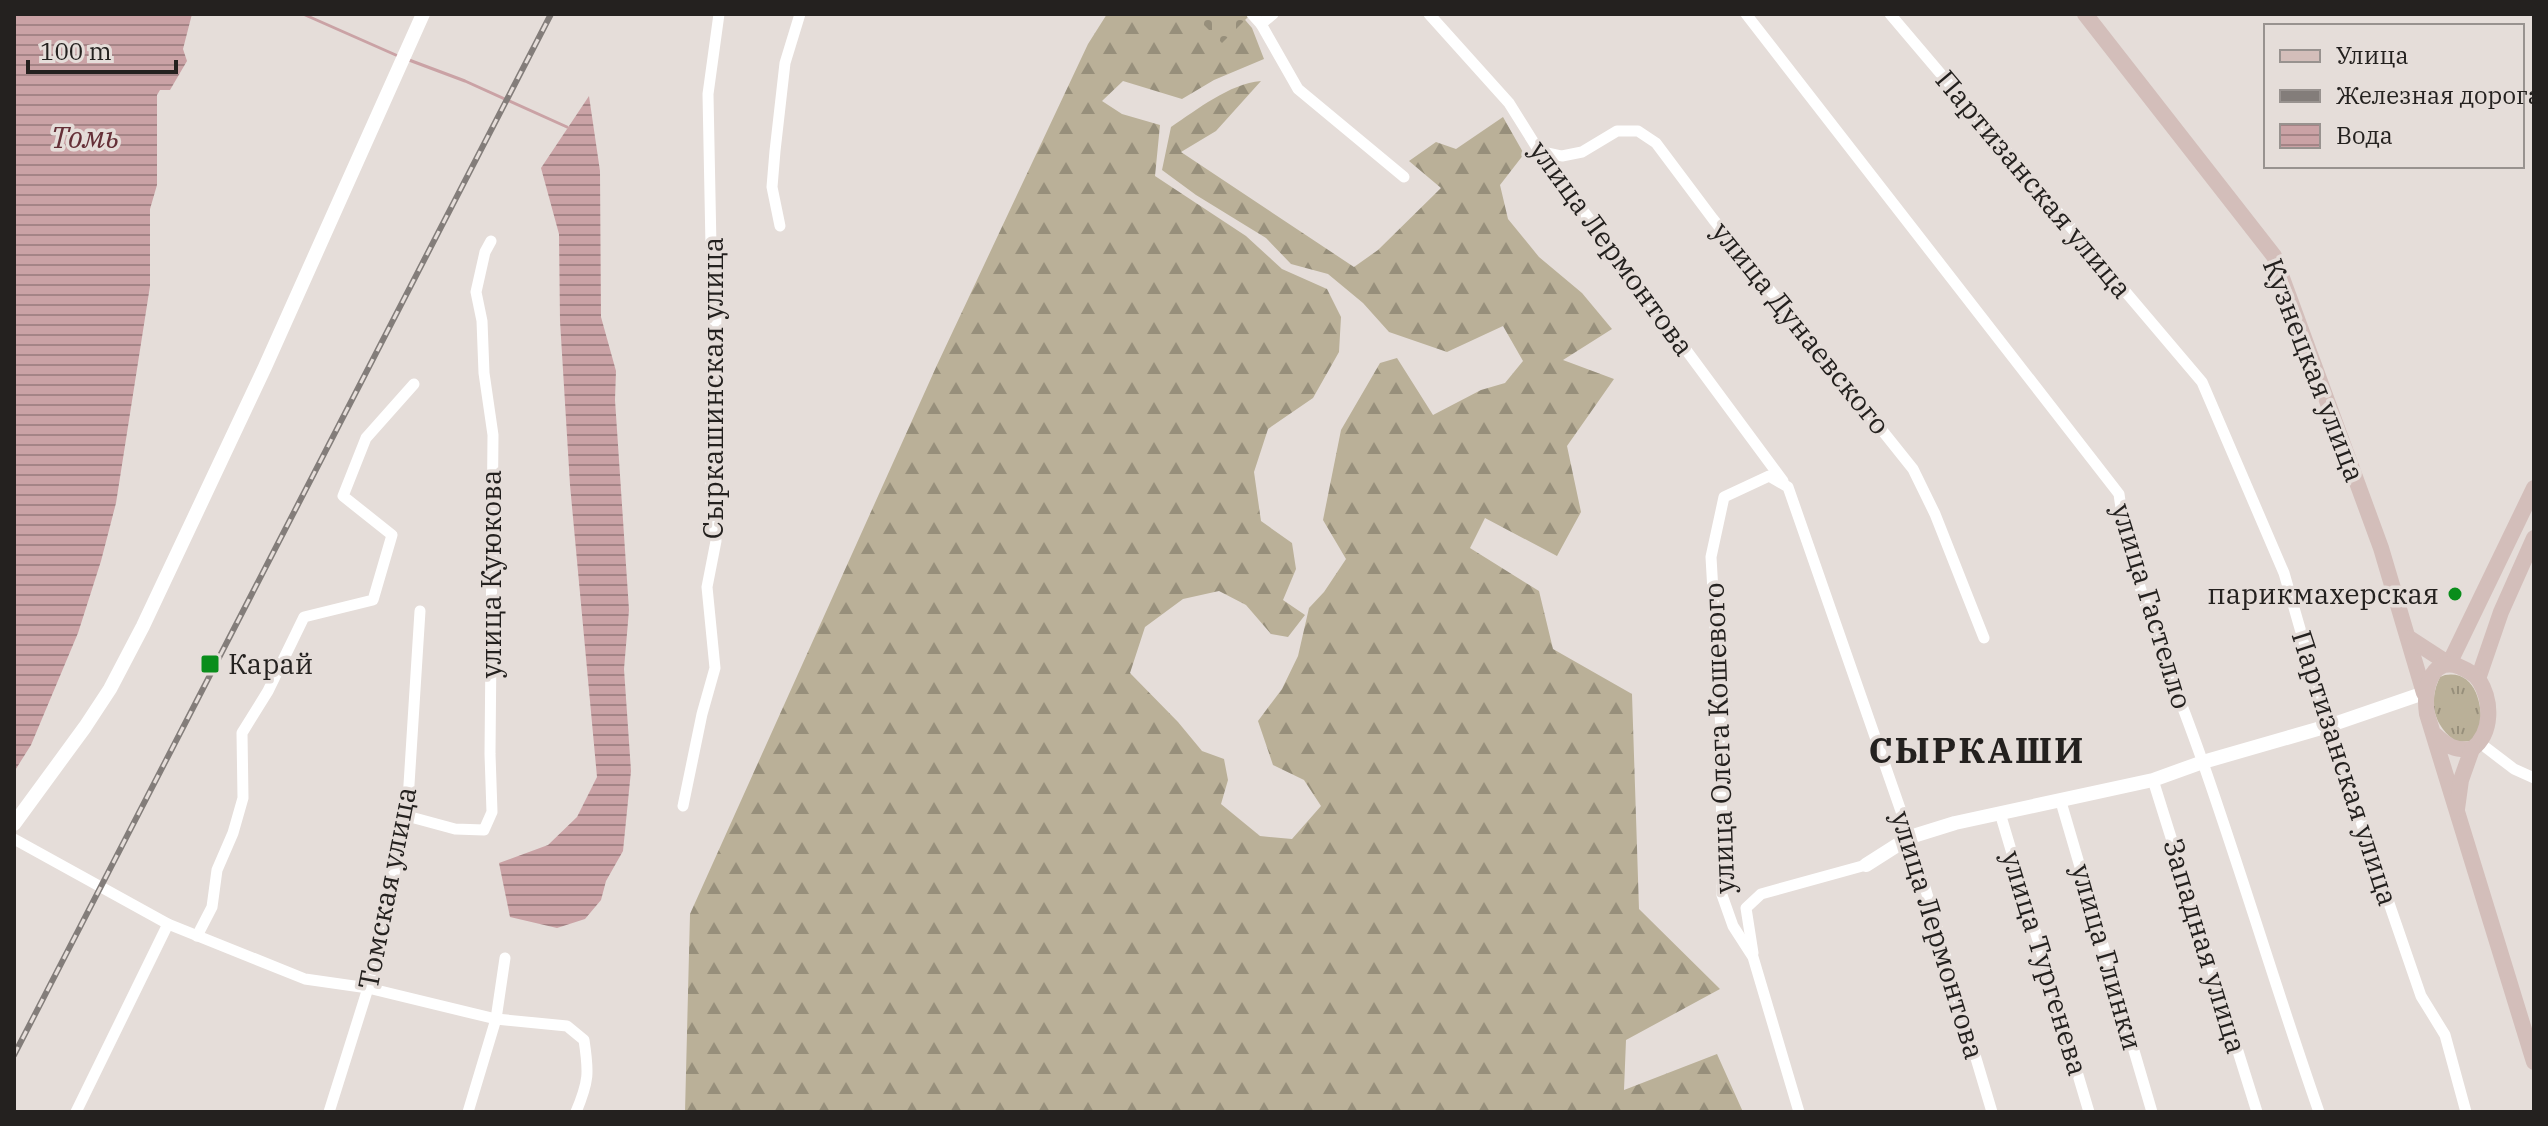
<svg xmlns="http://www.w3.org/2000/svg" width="2548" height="1126" viewBox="0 0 2548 1126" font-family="'IBM Plex Serif',serif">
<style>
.grass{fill:url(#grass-tufts)}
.forest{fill:url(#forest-firs)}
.cemetery{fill:url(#cemetery-stones)}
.water{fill:url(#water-rules)}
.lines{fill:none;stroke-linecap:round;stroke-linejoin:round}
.stream{stroke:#caa2a5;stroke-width:3}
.minor{stroke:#fff;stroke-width:11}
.tertiary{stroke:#fff;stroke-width:14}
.secondary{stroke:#d3beba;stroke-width:16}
.rail-casing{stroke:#837d7a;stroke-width:6}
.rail{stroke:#e5ddd9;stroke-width:3;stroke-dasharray:9;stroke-linecap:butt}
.poi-dot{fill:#098d1b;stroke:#e5ddd9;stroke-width:3}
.labels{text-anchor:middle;stroke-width:7;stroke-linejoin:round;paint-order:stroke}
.street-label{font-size:28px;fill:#24211f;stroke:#e5ddd9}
.poi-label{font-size:28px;fill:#24211f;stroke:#e5ddd9;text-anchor:end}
.water-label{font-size:30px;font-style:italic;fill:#652f37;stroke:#e5ddd9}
.district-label{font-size:36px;font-weight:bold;letter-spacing:2px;fill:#24211f;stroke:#e5ddd9}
</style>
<defs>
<pattern id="grass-tufts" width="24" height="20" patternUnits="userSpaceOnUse" patternTransform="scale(2)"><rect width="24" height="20" fill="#bab098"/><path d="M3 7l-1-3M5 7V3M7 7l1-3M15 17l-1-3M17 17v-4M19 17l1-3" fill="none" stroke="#978f7b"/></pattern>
<pattern id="forest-firs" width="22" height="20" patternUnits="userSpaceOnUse" patternTransform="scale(2)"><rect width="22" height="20" fill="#bab098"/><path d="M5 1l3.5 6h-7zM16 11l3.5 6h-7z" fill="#978f7b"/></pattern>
<pattern id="cemetery-stones" width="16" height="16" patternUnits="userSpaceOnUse" patternTransform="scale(2)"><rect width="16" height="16" fill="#bab098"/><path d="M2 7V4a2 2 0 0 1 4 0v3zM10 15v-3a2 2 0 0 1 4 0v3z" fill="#978f7b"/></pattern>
<pattern id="water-rules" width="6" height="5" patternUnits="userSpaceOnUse" patternTransform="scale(2)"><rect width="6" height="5" fill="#caa2a5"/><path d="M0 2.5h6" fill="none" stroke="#a48486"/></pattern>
</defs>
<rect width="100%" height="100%" fill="#e5ddd9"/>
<!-- grass -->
<path class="grass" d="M2445,675c30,-5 37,28 36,51l-10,15 -14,1c-24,-16 -29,-40 -17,-65z"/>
<!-- forest -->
<path class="forest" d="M1107,14h133l12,14 12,31 -50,21 -32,19 -59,-18 -21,20 20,13 38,11 -5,51 91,60 36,33 45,20 14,28 -2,35 -26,46 -45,31 -14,43 7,49 31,22 4,26 -13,31 22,15 -17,22 -17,-3 -25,-29 -27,-14 -36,8 -38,28 -15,46 48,49 24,29 22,8 4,21 -7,24 39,32 32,3 29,-33 -17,-26 -31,-15 -15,-44 24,-32 16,-33 11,-48 15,-16 22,-33 -23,-39 18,-90 39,-67 17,-5 36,57 48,-25 24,-7 18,-22 -20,-35 -56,26 -58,-20 -26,-29 -35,-29 -37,-10 -25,-26 -70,-43 -34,-25 9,-43c27,-18 58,-43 90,-46l-45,50 -35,21 173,115 24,-17 63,-62 -32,-27 27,-19 20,7 47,-32 21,37 -24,31 8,34 31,38 43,36 30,36 -49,31 51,19 -47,67 14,66 -24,44 -72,-38 -15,30 69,43 14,58 79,45 7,215 81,80 -94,51 -2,50 93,-36 26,58h-1058l5,-198 247,-549 151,-321z"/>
<!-- cemetery -->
<path class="cemetery" d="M1193,14h58l-29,29z"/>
<!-- water -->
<g class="water">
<path d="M14,14h178l-9,35 4,12 -17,29h-10l-3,5v90l-7,24v77l-34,217 -15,58 -23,72 -47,112 -17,27z"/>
<path d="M589,96l11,75 1,146 15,54 -1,29 14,210 -5,59 7,102 -8,80 -17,30 -5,19 -16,19 -28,9 -47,-11 -11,-54 49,-18 29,-28 20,-40 -27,-292 -10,-164 -1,-87 -18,-66z"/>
</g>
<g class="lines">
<!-- stream -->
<g class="stream">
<path d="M303,14l95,42"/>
<path d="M409,60l56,21 102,46"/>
</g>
<!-- minor -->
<g class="minor">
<path d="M1252,14l9,10 12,-10"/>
<path d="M1429,14l80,89 30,48 244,330"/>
<path d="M1746,14l373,480c12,91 53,180 83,266 41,117 76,235 117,352"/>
<path d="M1890,14l312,368 82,191 44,153 93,270 24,39 21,77"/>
<path d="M1261,24l37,65 106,88"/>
<path d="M1539,151l23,5 20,-4 35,-21h21l18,12 57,76 200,250 22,45 49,124"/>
<path d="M780,226l-8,-39 3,-36 10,-88 15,-49"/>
<path d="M2480,743l34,26 20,9"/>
<path d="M2153,780l104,332"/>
<path d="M2061,802l91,310"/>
<path d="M683,806l19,-92 13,-46 -8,-81 9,-46 -5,-53 1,-94 4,-76 -5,-71 -3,-153 11,-80"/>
<path d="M2000,813l89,299"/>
<path d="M407,816l48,13 29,1 8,-18 -2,-58 3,-319 -9,-62 -2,-52 -6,-29 9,-40 6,-11"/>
<path d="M14,839l154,85 -92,188"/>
<path d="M168,924l137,55 63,9 128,31 71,7 17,14c5,33 5,41 -8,72"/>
<path d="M197,936l15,-29 5,-37 16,-37 10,-35 -1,-65 26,-42 36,-74 69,-17 19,-65 -49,-39 23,-58 48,-54"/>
<path d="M1753,953l-7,-45 15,-14 105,-29"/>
<path d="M329,1112l39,-124 39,-172 13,-205"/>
<path d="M468,1112l28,-93 9,-61"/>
<path d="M1799,1112l-46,-155 -20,-31 -11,-31 -1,-165 -10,-173 13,-60 45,-21 19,11 122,350 82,275"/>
</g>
<!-- tertiary -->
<g class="tertiary">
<path d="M14,824l71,-97 25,-38 33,-63 122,-259 158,-353"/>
<path d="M1866,865l44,-28 45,-14 198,-43 50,-18 125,-36 96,-33"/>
</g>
<!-- secondary -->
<g class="secondary">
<path d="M2085,14l189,242 107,292 43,145"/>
<path d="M2409,638l40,26 85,-176"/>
<path d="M2478,679l23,-67 33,-74"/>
<path d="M2434,734c13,12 21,17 38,15 21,-16 20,-48 7,-69 -5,-7 -14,-11 -21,-14 -30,-9 -34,28 -31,48l107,348"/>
<path d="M2457,809l4,-29 11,-31"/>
</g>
<defs>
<path id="rail" d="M14,1055l537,-1041"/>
</defs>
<!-- rail casing -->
<use href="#rail" class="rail-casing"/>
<!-- rail -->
<use href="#rail" class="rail"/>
</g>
<!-- markers -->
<g class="poi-dot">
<circle cx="2455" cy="594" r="8"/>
<rect x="200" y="654" width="20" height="20" rx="4"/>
</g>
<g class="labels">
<!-- street labels -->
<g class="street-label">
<text transform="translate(2034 184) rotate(50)" y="10">Партизанская улица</text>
<text transform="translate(1612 248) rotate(54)" y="10">улица Лермонтова</text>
<text transform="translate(1801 328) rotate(51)" y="10">улица Дунаевского</text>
<text transform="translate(2314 370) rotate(69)" y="10">Кузнецкая улица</text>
<text transform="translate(713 388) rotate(-90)" y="10">Сыркашинская улица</text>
<text transform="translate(491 574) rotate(-90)" y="10">улица Куюкова</text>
<text transform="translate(2152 606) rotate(73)" y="10">улица Гастелло</text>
<text transform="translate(1719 738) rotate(-92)" y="10">улица Олега Кошевого</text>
<text transform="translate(2345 768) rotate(72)" y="10">Партизанская улица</text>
<text transform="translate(387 888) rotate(-79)" y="10">Томская улица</text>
<text transform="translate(1938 935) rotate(73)" y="10">улица Лермонтова</text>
<text transform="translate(2205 946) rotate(73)" y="10">Западная улица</text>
<text transform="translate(2107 957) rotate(74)" y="10">улица Глинки</text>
<text transform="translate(2045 963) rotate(73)" y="10">улица Тургенева</text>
</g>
<!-- poi labels -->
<g class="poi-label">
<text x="2439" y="604">парикмахерская</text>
<text x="228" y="674" text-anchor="start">Карай</text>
</g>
<!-- water labels -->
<g class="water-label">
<text x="85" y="148">Томь</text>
</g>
<!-- district labels -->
<g class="district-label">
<text x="1977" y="763">СЫРКАШИ</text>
</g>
</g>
<!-- border -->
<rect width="2548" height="1126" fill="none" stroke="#24211f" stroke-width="32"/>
<!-- legend -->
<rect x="2264" y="24" width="260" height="144" fill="#e5ddd9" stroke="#98928f" stroke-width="2"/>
<rect x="2280" y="50" width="40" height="12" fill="#d3beba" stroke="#98928f" stroke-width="2"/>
<text x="2336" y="64" font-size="24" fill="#24211f">Улица</text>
<rect x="2280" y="90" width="40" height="12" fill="#837d7a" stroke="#98928f" stroke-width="2"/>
<text x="2336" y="104" font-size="24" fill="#24211f">Железная дорога</text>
<rect x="2280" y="124" width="40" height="24" fill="url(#water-rules)" stroke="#98928f" stroke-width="2"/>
<text x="2336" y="144" font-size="24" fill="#24211f">Вода</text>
<!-- scale -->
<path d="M28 60v12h148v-12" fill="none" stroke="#24211f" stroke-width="4"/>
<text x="40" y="60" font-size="24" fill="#24211f" stroke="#e5ddd9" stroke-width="6" paint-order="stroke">100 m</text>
</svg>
